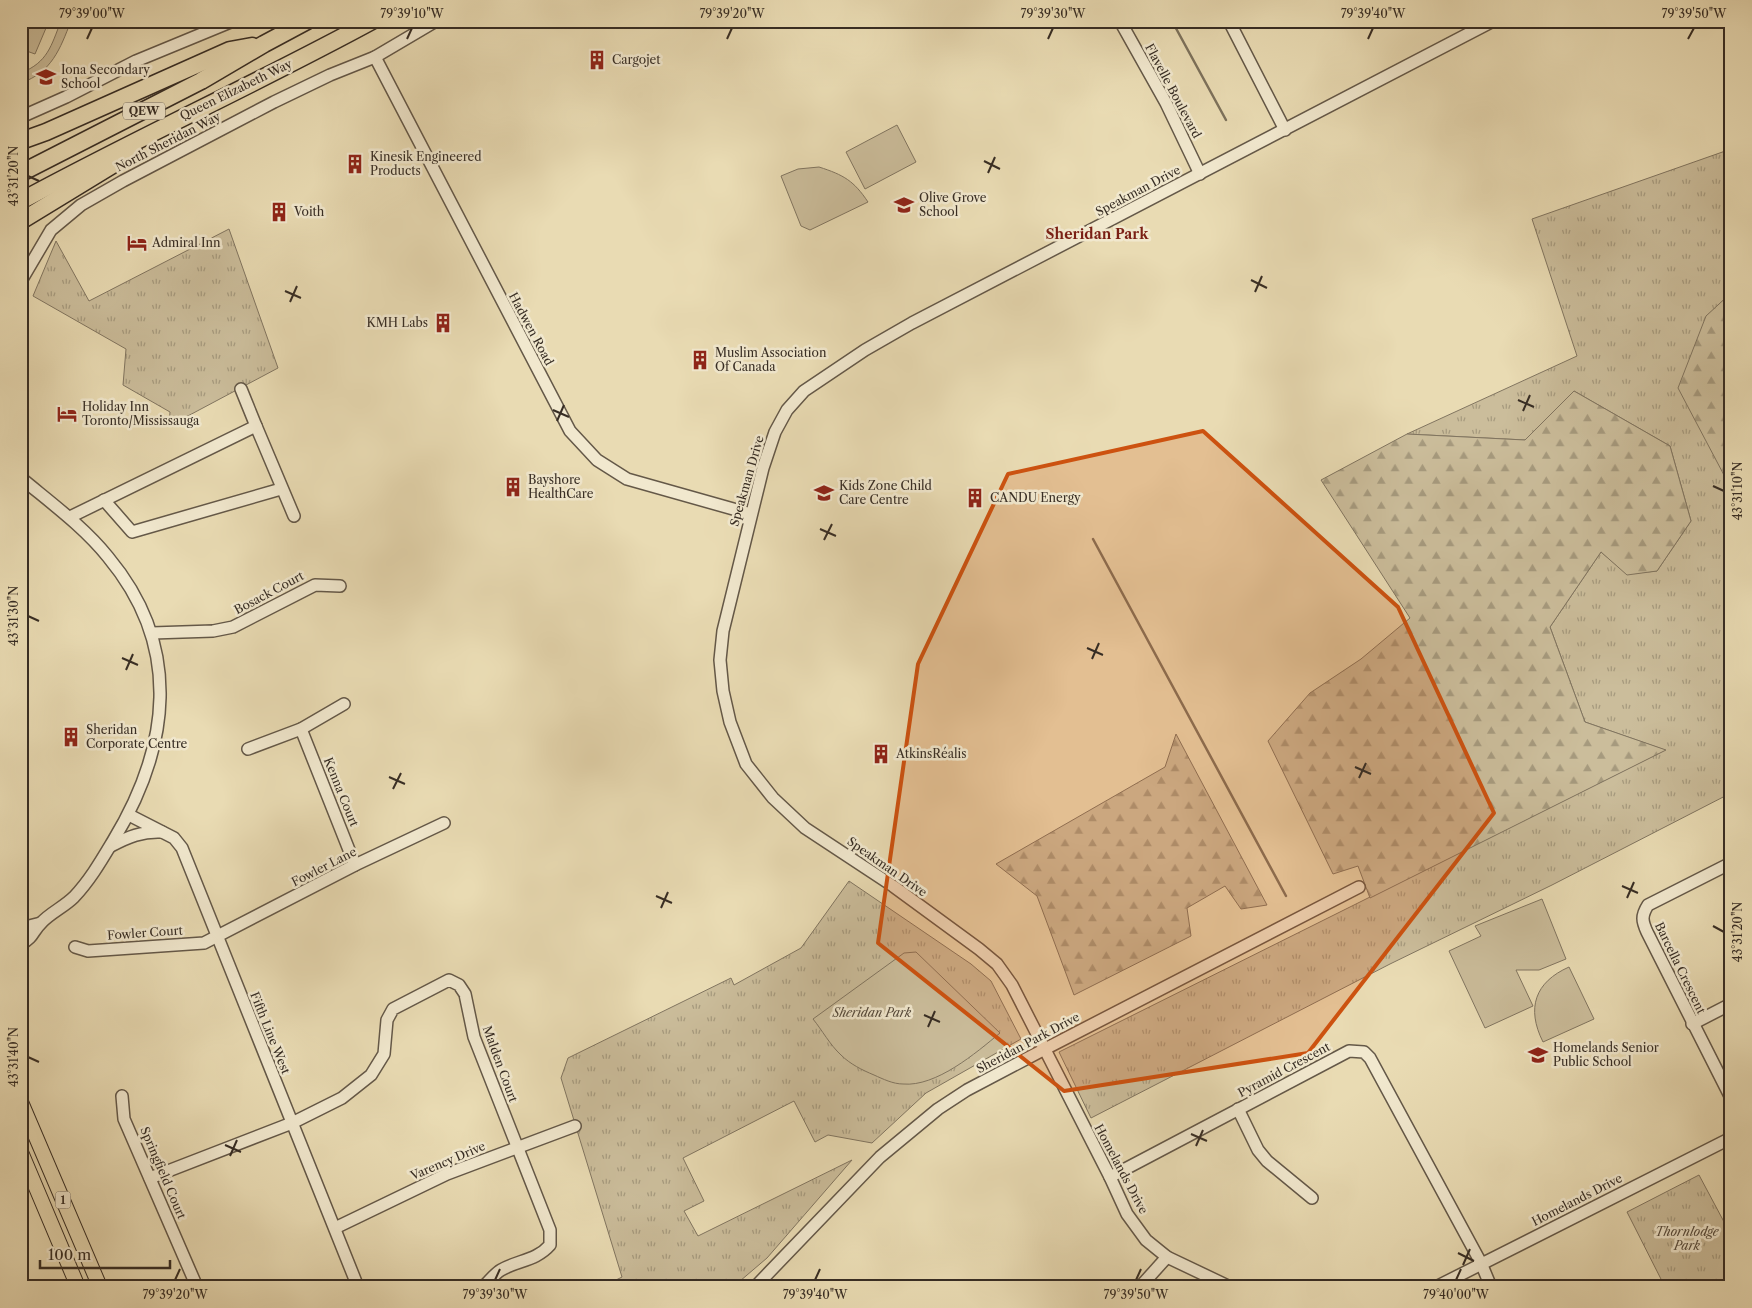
<svg xmlns="http://www.w3.org/2000/svg" width="1752" height="1308" viewBox="0 0 1752 1308" font-family="'Libre Caslon Text',serif">
<style>
.grass{fill:url(#grass-tufts);stroke:#817560}
.forest{fill:url(#forest-firs);stroke:#817560}
.garden{fill:#cbbd9b;stroke:#817560}
.lines{fill:none;stroke-linecap:round;stroke-linejoin:round}
.stream{stroke:#7d725c;stroke-width:2.5}
.minor-casing{stroke:#645848;stroke-width:14}
.major-casing{stroke:#372d24;stroke-width:16}
.highway-casing{stroke:#372d24;stroke-width:19}
.minor{stroke:#f1e8ce;stroke-width:11}
.major{stroke:#e9dbb3;stroke-width:14}
.highway{stroke:#e9dbb3;stroke-width:16}
.marked{fill:#cd5210;fill-opacity:0.2;stroke:#cd5210;stroke-width:4;stroke-linejoin:round}
.ticks{fill:none;stroke:#372d24;stroke-width:2}
.labels{text-anchor:middle;stroke-width:5;stroke-linejoin:round;paint-order:stroke}
.shield{fill:#f1e8ce;stroke:#6f6557;stroke-width:1}
.shield-label{font-size:11px;font-weight:bold;fill:#372d24}
.poi-label{font-size:12px;fill:#372d24;stroke:#f1e8ce;text-anchor:start}
.street-label{font-size:12px;fill:#372d24;stroke:#f1e8ce}
.park-label{font-size:12px;font-style:italic;fill:#554a3c;stroke:#f1e8ce}
.neighbourhood-label{font-size:14px;font-weight:bold;fill:#7a1f14;stroke:#f1e8ce}
.neatline{fill:none;stroke:#372d24;stroke-width:2}
.ticks-label{font-size:12px;text-anchor:middle;fill:#372d24}
</style>
<defs>
<pattern id="grass-tufts" width="24" height="20" patternUnits="userSpaceOnUse" patternTransform="scale(1.25)"><rect width="24" height="20" fill="#cbbd9b"/><path d="M3 7l-1-3M5 7V3M7 7l1-3M15 17l-1-3M17 17v-4M19 17l1-3" fill="none" stroke="#a69a7e"/></pattern>
<pattern id="forest-firs" width="22" height="20" patternUnits="userSpaceOnUse" patternTransform="scale(1.25)"><rect width="22" height="20" fill="#cbbd9b"/><path d="M5 1l3.5 6h-7zM16 11l3.5 6h-7z" fill="#a69a7e"/></pattern>
</defs>
<rect width="100%" height="100%" fill="#e9dbb3"/>
<filter id="stains"><feTurbulence type="fractalNoise" baseFrequency=".004" numOctaves="4"/><feColorMatrix values="0 0 0 0 .2 0 0 0 0 .09 0 0 0 0 .02 0 0 0 .5 -.17"/></filter>
<radialGradient id="worn" r=".72"><stop offset=".6" stop-color="#630" stop-opacity="0"/><stop offset="1" stop-color="#630" stop-opacity=".3"/></radialGradient>
<!-- grass -->
<g class="grass">
<path d="M1731,149v144l-25,24 19,160 6,1v315l-179,92 -162,79 -299,154 -32,-66 606,-302 -80,-28 -35,-95 51,-75 26,22 30,-3 34,-50 -21,-75 -96,-55 -49,49 -118,-6 170,-78 -45,-137z"/>
<path d="M229,229l49,139 -109,58 1,-14 -47,-27 3,-36 -93,-53 23,-55 33,60z"/>
<path d="M849,881l122,83 20,17 30,58 -95,54 -54,50 -44,-8 -13,7 -21,-41 -111,57 21,43 -20,10 14,25 154,-76 -85,98 -34,29h-131l20,-10 -61,-199 7,-20 163,-80 3,7 67,-37z"/>
<path d="M1699,1175l32,60v52h-66l-38,-75z"/>
</g>
<!-- forest -->
<g class="forest">
<path d="M1731,293v185l-6,-1 -47,-89 28,-72z"/>
<path d="M1574,391l96,55 21,75 -34,50 -30,4 -26,-23 -51,75 35,95 81,28 -296,148 -12,-32 -25,8 -65,-133 42,-48 51,-34 49,-41 -89,-138 86,-46 118,6z"/>
<path d="M1176,734l91,171 -26,4 -16,-23 -38,22 4,28 -117,59 -37,-99 -41,-32 169,-97z"/>
</g>
<!-- garden -->
<g class="garden">
<path d="M21,21h28l-14,33 -14,-5z"/>
<path d="M61,21h10c-11,28 -19,51 -50,62v-10c27,-11 30,-27 40,-52z"/>
<path d="M897,125l19,37 -51,27 -19,-37z"/>
<path d="M819,167c25,8 35,14 49,35l-58,28 -9,-4 -20,-50 17,-7z"/>
<path d="M1542,899l24,60 -27,11h-23l17,36 -48,22 -36,-77 32,-15 -6,-10z"/>
<path d="M916,952l84,81c-24,20 -64,54 -97,51 -10,0 -20,-5 -29,-9 -12,-5 -24,-11 -33,-20 -11,-10 -19,-25 -28,-36l91,-66z"/>
<path d="M1569,967l25,52 -51,23c-17,-34 -8,-60 26,-75z"/>
</g>
<g class="lines">
<!-- stream -->
<g class="stream">
<path d="M1172,21l54,99"/>
<path d="M1093,539l193,357"/>
</g>
<defs>
<g id="minor">
<path d="M1120,21l46,82 34,71"/>
<path d="M1229,21l56,109"/>
<path d="M375,57l195,374 27,29 30,19 124,35"/>
<path d="M21,117l45,-20 70,-36 97,-40"/>
<path d="M21,281l30,-51 30,-25 42,-24 151,-79 56,-27 45,-18 61,-36"/>
<path d="M241,389l15,37"/>
<path d="M21,478c30,25 63,49 87,79 75,90 62,190 5,284 -12,20 -23,39 -39,56 -10,10 -24,16 -33,26 -9,9 -7,14 -20,21"/>
<path d="M104,500l28,32 149,-43"/>
<path d="M70,517l186,-91 38,90"/>
<path d="M152,633l61,-2 20,-4 82,-42 25,1"/>
<path d="M301,729l54,136"/>
<path d="M248,749l53,-20 43,-25"/>
<path d="M129,815l45,23 8,10 176,439"/>
<path d="M111,846c17,-9 31,-15 51,-14"/>
<path d="M1731,863l-83,42c-7,11 -6,16 -1,27l84,166"/>
<path d="M21,928l20,-5"/>
<path d="M75,947l13,4 116,-8 151,-78 89,-42"/>
<path d="M1692,1024l39,-20"/>
<path d="M122,1096l2,23 73,168"/>
<path d="M1238,1109l20,41 9,11 45,37"/>
<path d="M1110,1177l239,-126 15,1 6,6 111,205 10,24"/>
<path d="M150,1178l142,-55 50,-25 29,-23 13,-21 3,-34 6,-11 56,-29 10,5 6,9 9,43 76,193v15c-14,16 -32,15 -49,25 -7,4 -12,12 -18,17"/>
<path d="M335,1228l112,-54 128,-48"/>
<path d="M755,1287l125,-130 58,-48 29,-19 76,-40 316,-163"/>
<path d="M1140,1287l27,-30"/>
<path d="M1230,1287l-63,-30 -21,-17 -19,-26 -17,-37 -98,-192 -15,-21 -18,-15 -86,-63 -88,-58 -32,-30 -27,-34 -16,-42 -7,-31 -3,-31 3,-29 40,-163 12,-36 12,-22 17,-19 61,-41 47,-27 581,-302"/>
<path d="M1436,1287l295,-149"/>
</g>
<g id="major">
<path d="M21,1102l79,185"/>
<path d="M21,1152l57,135"/>
</g>
<g id="highway">
<path d="M21,141l25,-9 184,-82 22,-4"/>
<path d="M21,173l180,-92 63,-37 43,-23"/>
<path d="M21,201c116,-63 235,-117 351,-180"/>
<path d="M21,221l113,-69"/>
</g>
</defs>
<!-- minor casing -->
<use href="#minor" class="minor-casing"/>
<!-- major casing -->
<use href="#major" class="major-casing"/>
<!-- highway casing -->
<use href="#highway" class="highway-casing"/>
<!-- minor -->
<use href="#minor" class="minor"/>
<!-- major -->
<use href="#major" class="major"/>
<!-- highway -->
<use href="#highway" class="highway"/>
</g>
<!-- marked area -->
<path class="marked" d="M1203,431l195,176 96,206 -186,240 -244,38 -186,-148 40,-279 90,-190z"/>
<!-- ticks -->
<path class="ticks" d="M87,39l5,-11M407,39l5,-11M727,39l5,-11M1048,39l5,-11M1368,39l5,-11M1688,39l6,-11M984,161l16,8M988,173l7,-16M28,176l11,5M1251,280l16,8M285,291l16,7M1255,292l7,-16M290,302l7,-16M1518,400l16,7M553,410l16,7M1523,411l7,-16M557,421l7,-16M1713,486l11,5M820,529l16,7M824,540l8,-16M28,616l11,5M1087,648l16,7M122,658l16,7M1092,659l7,-16M126,670l7,-16M1355,767l16,7M389,777l16,7M1359,778l7,-15M393,789l8,-16M1622,886l16,7M656,896l16,7M1627,898l7,-16M661,908l7,-16M1713,926l11,6M924,1015l16,7M928,1027l7,-16M28,1057l11,5M1191,1134l16,7M225,1145l16,7M1196,1146l7,-16M230,1156l7,-16M1458,1253l16,8M1463,1265l7,-16M175,1280l5,-11M495,1280l5,-11M815,1280l5,-11M1136,1280l5,-11M1456,1280l5,-11"/>
<!-- icons -->
<defs>
<symbol id="building-bare" viewBox="-9 -9 18 18"><path d="M-4-6H4V6H1V3H-1V6H-4ZM-2.5-4.3h1.7v1.8h-1.7ZM.8-4.3h1.7v1.8H.8ZM-2.5-1h1.7V.8h-1.7ZM.8-1h1.7V.8H.8Z" fill="#8f2418" stroke="#f1e8ce" stroke-width="2.5" paint-order="stroke"/></symbol>
<symbol id="school-bare" viewBox="-9 -9 18 18"><path d="M0-5L7-2L0 1L-7-2ZM-4 1L0 2.5L4 1V4Q0 6-4 4Z" fill="#8f2418" stroke="#f1e8ce" stroke-width="2.5" paint-order="stroke"/></symbol>
<symbol id="hotel-bare" viewBox="-9 -9 18 18"><path d="M-6-4.5h1.5V1H6V5H4.5V3h-9V5H-6ZM-4 0a1.8 1.8 0 1 1 3.6 0ZM.5 0V-2.5h3Q6-2.5 6 0Z" fill="#8f2418" stroke="#f1e8ce" stroke-width="2.5" paint-order="stroke"/></symbol>
</defs>
<g fill-rule="evenodd">
<use href="#building-bare" x="583" y="46" width="28" height="28"/>
<use href="#school-bare" x="32" y="63" width="28" height="28"/>
<use href="#building-bare" x="341" y="150" width="28" height="28"/>
<use href="#school-bare" x="890" y="191" width="28" height="28"/>
<use href="#building-bare" x="265" y="198" width="28" height="28"/>
<use href="#hotel-bare" x="123" y="229" width="28" height="28"/>
<use href="#building-bare" x="429" y="309" width="28" height="28"/>
<use href="#building-bare" x="686" y="346" width="28" height="28"/>
<use href="#hotel-bare" x="53" y="400" width="28" height="28"/>
<use href="#building-bare" x="499" y="473" width="28" height="28"/>
<use href="#school-bare" x="810" y="479" width="28" height="28"/>
<use href="#building-bare" x="961" y="484" width="28" height="28"/>
<use href="#building-bare" x="57" y="723" width="28" height="28"/>
<use href="#building-bare" x="867" y="740" width="28" height="28"/>
<use href="#school-bare" x="1524" y="1041" width="28" height="28"/>
</g>
<g class="labels">
<!-- shield labels -->
<g class="shield">
<rect x="123" y="102.5" width="42" height="17" rx="4"/>
<rect x="55.5" y="1191.5" width="15" height="17" rx="4"/>
</g>
<g class="shield-label">
<text x="144" y="115">QEW</text>
<text x="63" y="1204">1</text>
</g>
<!-- poi labels -->
<g class="poi-label">
<text x="612" y="64">Cargojet</text>
<text x="61" y="74">Iona Secondary<tspan x="61" dy="14">School</tspan></text>
<text x="370" y="161">Kinesik Engineered<tspan x="370" dy="14">Products</tspan></text>
<text x="919" y="202">Olive Grove<tspan x="919" dy="14">School</tspan></text>
<text x="294" y="216">Voith</text>
<text x="152" y="247">Admiral Inn</text>
<text x="428" y="327" text-anchor="end">KMH Labs</text>
<text x="715" y="357">Muslim Association<tspan x="715" dy="14">Of Canada</tspan></text>
<text x="82" y="411">Holiday Inn<tspan x="82" dy="14">Toronto/Mississauga</tspan></text>
<text x="528" y="484">Bayshore<tspan x="528" dy="14">HealthCare</tspan></text>
<text x="839" y="490">Kids Zone Child<tspan x="839" dy="14">Care Centre</tspan></text>
<text x="990" y="502">CANDU Energy</text>
<text x="86" y="734">Sheridan<tspan x="86" dy="14">Corporate Centre</tspan></text>
<text x="896" y="758">AtkinsRéalis</text>
<text x="1553" y="1052">Homelands Senior<tspan x="1553" dy="14">Public School</tspan></text>
</g>
<!-- street labels -->
<g class="street-label">
<text transform="translate(236 90) rotate(-26)" y="4">Queen Elizabeth Way</text>
<text transform="translate(1173 91) rotate(62)" y="4">Flavelle Boulevard</text>
<text transform="translate(168 142) rotate(-27)" y="4">North Sheridan Way</text>
<text transform="translate(1138 191) rotate(-28)" y="4">Speakman Drive</text>
<text transform="translate(531 329) rotate(62)" y="4">Hadwen Road</text>
<text transform="translate(747 481) rotate(-74)" y="4">Speakman Drive</text>
<text transform="translate(269 593) rotate(-28)" y="4">Bosack Court</text>
<text transform="translate(341 792) rotate(68)" y="4">Kenna Court</text>
<text transform="translate(324 867) rotate(-27)" y="4">Fowler Lane</text>
<text transform="translate(887 867) rotate(35)" y="4">Speakman Drive</text>
<text transform="translate(145 933) rotate(-4)" y="4">Fowler Court</text>
<text transform="translate(1680 968) rotate(64)" y="4">Barcella Crescent</text>
<text transform="translate(270 1033) rotate(68)" y="4">Fifth Line West</text>
<text transform="translate(1028 1043) rotate(-28)" y="4">Sheridan Park Drive</text>
<text transform="translate(500 1064) rotate(70)" y="4">Malden Court</text>
<text transform="translate(1284 1070) rotate(-28)" y="4">Pyramid Crescent</text>
<text transform="translate(448 1161) rotate(-23)" y="4">Varency Drive</text>
<text transform="translate(1121 1169) rotate(62)" y="4">Homelands Drive</text>
<text transform="translate(163 1173) rotate(67)" y="4">Springfield Court</text>
<text transform="translate(1577 1200) rotate(-27)" y="4">Homelands Drive</text>
</g>
<!-- park labels -->
<g class="park-label">
<text x="872" y="1017">Sheridan Park</text>
<text x="1687" y="1236">Thornlodge<tspan x="1687" dy="14">Park</tspan></text>
</g>
<!-- neighbourhood labels -->
<g class="neighbourhood-label">
<text x="1097" y="239">Sheridan Park</text>
</g>
</g>
<!-- margin -->
<rect width="1752" height="1308" fill="none" stroke="#e9dbb3" stroke-width="55"/>
<!-- scale -->
<path d="M40 1260v8h130v-8" fill="none" stroke="#372d24" stroke-width="2.5"/>
<text x="48" y="1260" font-size="15" fill="#372d24" stroke="#f1e8ce" stroke-width="4" paint-order="stroke">100 m</text>
<rect x="28" y="28" width="1696" height="1252" class="neatline"/>
<g class="ticks-label">
<text x="92" y="18">79°39'00"W</text>
<text x="412" y="18">79°39'10"W</text>
<text x="732" y="18">79°39'20"W</text>
<text x="1053" y="18">79°39'30"W</text>
<text x="1373" y="18">79°39'40"W</text>
<text x="1694" y="18">79°39'50"W</text>
<text transform="translate(14 176) rotate(-90)" y="4">43°31'20"N</text>
<text transform="translate(1738 491) rotate(-90)" y="4">43°31'10"N</text>
<text transform="translate(14 616) rotate(-90)" y="4">43°31'30"N</text>
<text transform="translate(1738 932) rotate(-90)" y="4">43°31'20"N</text>
<text transform="translate(14 1057) rotate(-90)" y="4">43°31'40"N</text>
<text x="175" y="1299">79°39'20"W</text>
<text x="495" y="1299">79°39'30"W</text>
<text x="815" y="1299">79°39'40"W</text>
<text x="1136" y="1299">79°39'50"W</text>
<text x="1456" y="1299">79°40'00"W</text>
</g>
<rect width="100%" height="100%" filter="url(#stains)"/>
<rect width="100%" height="100%" fill="url(#worn)"/>
</svg>
